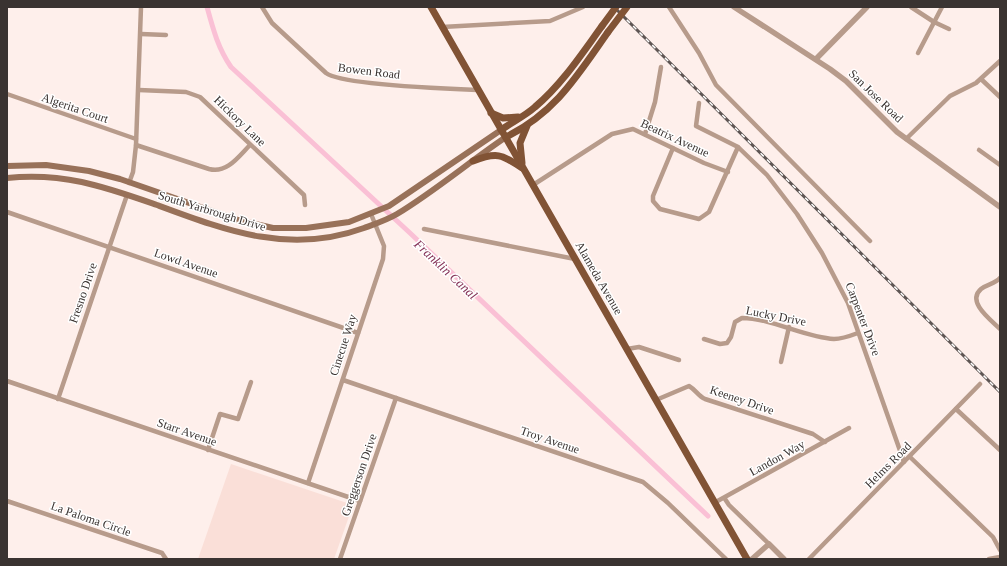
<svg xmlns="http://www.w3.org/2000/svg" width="1007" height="566" viewBox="0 0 1007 566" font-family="'Times New Roman',serif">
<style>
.built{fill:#fadfd8}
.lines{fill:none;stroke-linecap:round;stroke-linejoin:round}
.canal{stroke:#fac0d5;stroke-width:5}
.minor{stroke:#b79b8b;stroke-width:4.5}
.tertiary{stroke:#b79b8b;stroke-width:5.5}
.secondary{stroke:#987159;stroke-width:6}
.primary{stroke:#815335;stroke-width:7}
.rail-casing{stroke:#5e5553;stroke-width:3}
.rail{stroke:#fff;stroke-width:1.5;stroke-dasharray:4.5;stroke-linecap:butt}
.primary-bridge{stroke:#815335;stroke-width:7}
.labels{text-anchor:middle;stroke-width:3;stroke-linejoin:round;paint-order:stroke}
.street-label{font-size:12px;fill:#3a3331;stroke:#fff}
.water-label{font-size:13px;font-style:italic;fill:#853358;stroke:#fff}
</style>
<rect width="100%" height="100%" fill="#feefeb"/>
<!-- built -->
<path class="built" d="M231,464l122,41 -19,54h-136z"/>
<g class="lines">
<!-- canal -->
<path class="canal" d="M207,7c6,22 11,41 24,60l179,166 298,283"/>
<!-- minor -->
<g class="minor">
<path d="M262,7l10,16 54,50c16,12 127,16 153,17"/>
<path d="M669,7l30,46 17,32 154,156"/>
<path d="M911,7l23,15 15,7"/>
<path d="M442,27l108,-6 33,-14"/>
<path d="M141,34l25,1"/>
<path d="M918,53l24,-46"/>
<path d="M981,79l19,18"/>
<path d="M139,90l47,2 14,5 104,98 1,10"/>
<path d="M7,94l129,45"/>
<path d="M699,103l-3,23 42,21 29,28 30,39 25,39 26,50 56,159"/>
<path d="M645,134l10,-32 6,-35"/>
<path d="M906,139l44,-43 26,-13 24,-22"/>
<path d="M136,145l73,24c18,5 30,-13 41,-24"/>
<path d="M673,148l-20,48v5l7,8 39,10 10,-7 29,-65"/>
<path d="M979,150l21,15"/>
<path d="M129,183l4,-11 3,-27 5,-138"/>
<path d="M533,185l79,-51 21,-5 71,34 24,9"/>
<path d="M7,212l351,121"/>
<path d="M424,229l151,30"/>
<path d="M1000,278c-5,6 -13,6 -19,11 -15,13 10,31 19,40"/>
<path d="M704,339l16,5 7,-1 4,-6 4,-15 7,-4c29,0 64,20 92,21 8,0 16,-3 24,-6"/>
<path d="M627,349l12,-2 40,13"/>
<path d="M781,362l8,-35"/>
<path d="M343,380l300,102 25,21 58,56"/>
<path d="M7,381l353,120"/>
<path d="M58,399l69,-204"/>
<path d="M656,400l33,-14c7,4 9,10 16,13l108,35 12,8"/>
<path d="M956,409l44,41"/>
<path d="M208,450l12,-36 18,5 13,-37"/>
<path d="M910,457l83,80 7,13"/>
<path d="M308,483l75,-224 1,-13 -13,-32"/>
<path d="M725,499l4,6 40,39"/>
<path d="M7,501l155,52 4,6"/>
<path d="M714,503l135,-75"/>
<path d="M340,559l56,-161"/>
<path d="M809,559l171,-175"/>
<path d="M989,559l11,-2"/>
</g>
<!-- tertiary -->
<g class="tertiary">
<path d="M734,7l96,62 16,12 51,51 103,75"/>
<path d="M816,59l51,-52"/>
<path d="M752,559l17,-15 15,15"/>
</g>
<!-- secondary -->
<g class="secondary">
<path d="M7,166l39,-1 43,6 31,8 118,41 35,8h33l43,-6 40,-16 112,-76"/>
<path d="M7,178c57,-6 98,9 150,27 70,26 133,50 207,23 11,-4 23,-8 33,-14 38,-23 72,-52 109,-77"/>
</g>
<!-- primary -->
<g class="primary">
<path d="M431,7l316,552"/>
<path d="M491,113l12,5 15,-1"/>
<path d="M501,130c11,-8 24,-14 34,-23 27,-23 46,-52 67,-81"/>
<path d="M506,137c50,-25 71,-61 102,-105"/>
<path d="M473,161c23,-9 29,-7 49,7"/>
<path d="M522,163l-2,-20 7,-17"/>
</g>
<defs>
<path id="rail" d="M614,7l386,385"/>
</defs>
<!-- rail casing -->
<use href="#rail" class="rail-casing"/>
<!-- rail -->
<use href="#rail" class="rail"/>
<!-- primary-bridge -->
<g class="primary-bridge">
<path d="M602,26l14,-19"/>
<path d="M608,32l19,-25"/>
</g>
</g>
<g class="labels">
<!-- street labels -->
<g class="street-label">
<text transform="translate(369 71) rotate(7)" y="4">Bowen Road</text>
<text transform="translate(876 96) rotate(44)" y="4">San Jose Road</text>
<text transform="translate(75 108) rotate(19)" y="4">Algerita Court</text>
<text transform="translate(240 121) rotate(44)" y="4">Hickory Lane</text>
<text transform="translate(675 138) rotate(25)" y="4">Beatrix Avenue</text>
<text transform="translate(212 211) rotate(17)" y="4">South Yarbrough Drive</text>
<text transform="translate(186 263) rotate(19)" y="4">Lowd Avenue</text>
<text transform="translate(599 278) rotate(60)" y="4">Alameda Avenue</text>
<text transform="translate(83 293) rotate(-71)" y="4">Fresno Drive</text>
<text transform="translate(776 316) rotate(11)" y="4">Lucky Drive</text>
<text transform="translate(863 319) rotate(69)" y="4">Carpenter Drive</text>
<text transform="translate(343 345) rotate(-72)" y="4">Cinecue Way</text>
<text transform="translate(742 400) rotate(19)" y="4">Keeney Drive</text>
<text transform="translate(187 432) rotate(19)" y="4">Starr Avenue</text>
<text transform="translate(550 440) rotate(19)" y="4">Troy Avenue</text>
<text transform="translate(777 458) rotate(-29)" y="4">Landon Way</text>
<text transform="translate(888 465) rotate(-45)" y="4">Helms Road</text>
<text transform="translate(359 475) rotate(-71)" y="4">Greggerson Drive</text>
<text transform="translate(91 519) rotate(19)" y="4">La Paloma Circle</text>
</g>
<!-- water labels -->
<g class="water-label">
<text transform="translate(446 269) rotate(43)" y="5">Franklin Canal</text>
</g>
</g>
<!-- border -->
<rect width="1007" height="566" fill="none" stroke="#3a3331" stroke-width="16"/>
</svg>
